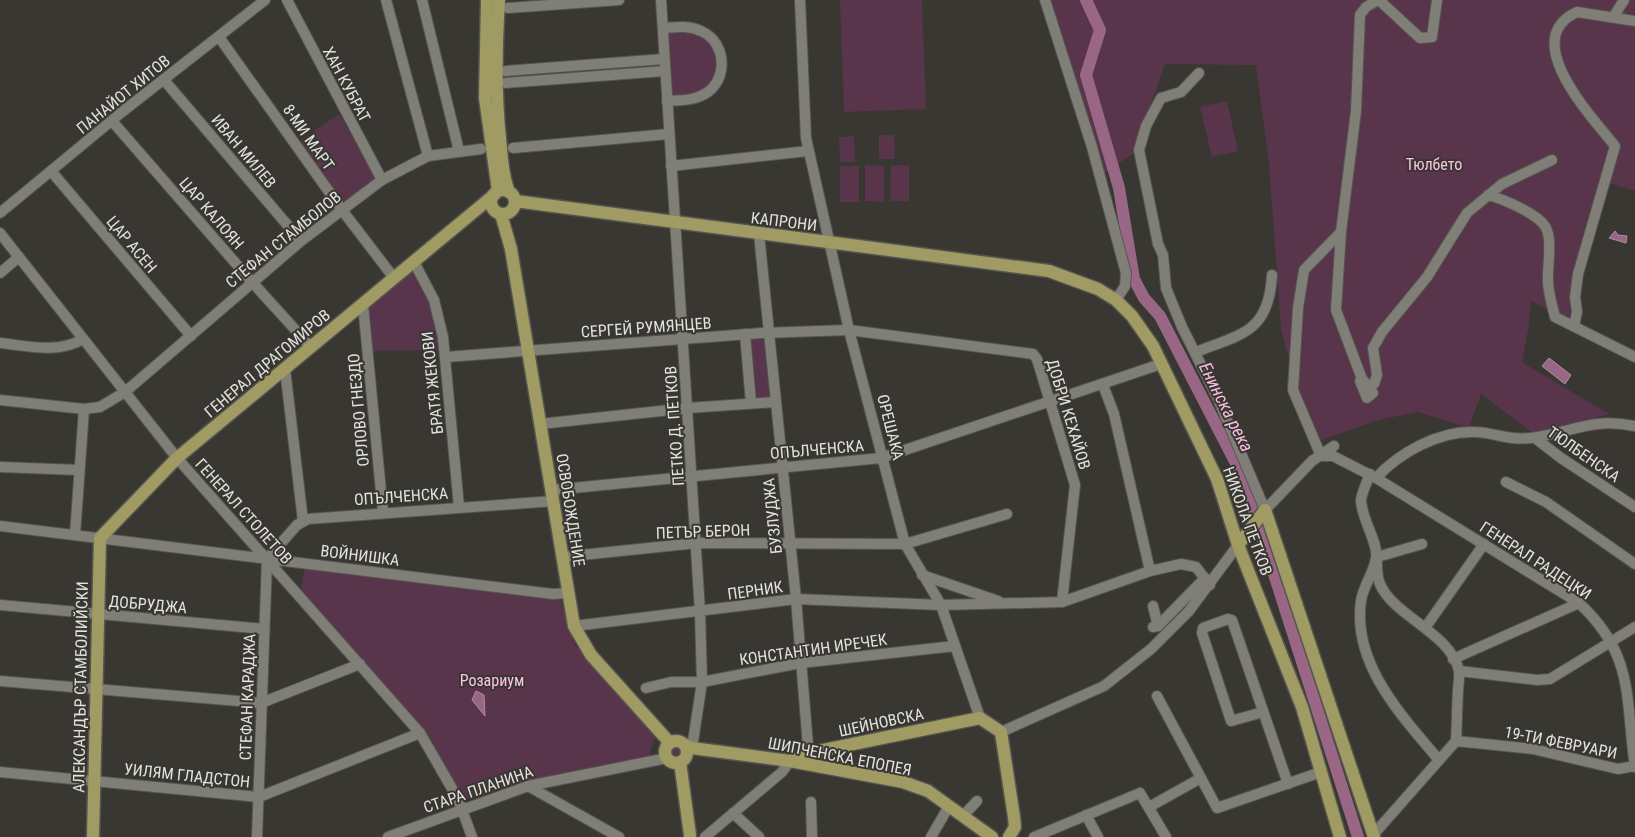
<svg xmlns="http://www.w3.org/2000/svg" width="1635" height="837" viewBox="0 0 1635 837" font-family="'Roboto Condensed',sans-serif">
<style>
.green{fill:#58354a}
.water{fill:#996785;stroke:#af8ca0}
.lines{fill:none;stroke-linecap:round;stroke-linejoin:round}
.river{stroke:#996785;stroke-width:12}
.minor-casing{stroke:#565650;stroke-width:12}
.major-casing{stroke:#565650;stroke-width:15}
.minor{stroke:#7f7f77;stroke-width:10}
.major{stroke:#a09b63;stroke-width:12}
.labels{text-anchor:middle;stroke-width:4;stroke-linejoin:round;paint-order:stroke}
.street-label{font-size:16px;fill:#e3e2de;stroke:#383731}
.park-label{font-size:16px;fill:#fec1e5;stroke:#383731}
.water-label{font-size:18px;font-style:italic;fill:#f9bce0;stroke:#383731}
</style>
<rect width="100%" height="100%" fill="#383731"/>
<!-- green -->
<g class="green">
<path d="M840,0h82l4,109 -82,3z"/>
<path d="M1051,0h584v191l-35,-11 -18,57 -13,84 -38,-20 -2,24 -7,37 87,52 -75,20 -53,-40 -12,34 -51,-16 -40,8 -59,21 -22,-50 -16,-62 -12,-165 -13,-99 -91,-1 -30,88 -32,22 -29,-91 -6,-32z"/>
<path d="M681,30l18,2 18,15c0,8 3,20 0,28 -8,19 -30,21 -48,22l-4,-65z"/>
<path d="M1227,101l11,50 -26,6 -12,-50z"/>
<path d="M339,114l39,67 -37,27 -42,-66z"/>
<path d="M879,135h15l1,24h-16z"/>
<path d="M854,136l1,26h-15l-1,-25z"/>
<path d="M865,165l19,1v36l-19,-1z"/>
<path d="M891,165h18v36h-19z"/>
<rect x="840" y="166" width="19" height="36"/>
<path d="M412,270l20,31 10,49 -74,1 -3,-43z"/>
<path d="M767,336l6,62 -20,2 -6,-62z"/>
<path d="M305,567l255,31 15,47 81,91 -5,12 -1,11 -114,21 -63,18h-11l-42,-65 -120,-136z"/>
<circle cx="676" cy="752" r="7"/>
</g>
<!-- water -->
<g class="water">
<path d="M1615,231l3,4 9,1 -1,7 -17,-5z"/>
<path d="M1549,358l22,17 -6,9 -23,-18z"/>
<path d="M476,691l8,4 1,21 -13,-16z"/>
</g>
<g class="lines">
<!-- river -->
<path class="river" d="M1086,0l14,30 -14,45 33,113 15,91 10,19 16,18 83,161 115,360"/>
<defs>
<g id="minor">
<path d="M287,0l95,180"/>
<path d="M386,0l42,156"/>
<path d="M422,0l37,151"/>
<path d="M661,0l39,612 2,70 -10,66"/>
<path d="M800,0l6,138 43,192 56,214 36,61 39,113"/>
<path d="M1045,0l47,147 34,126 -1,13 -9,14"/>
<path d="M1378,0l-12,7 -6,8 -4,96 -15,121 -5,78 26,69 7,8 5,-3 3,-9 -4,-27 9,-16 45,-55 40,-64 35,-29 50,-24"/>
<path d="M1379,0l41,38 12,-1 5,-37"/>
<path d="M508,8l111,-8"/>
<path d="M1614,16l10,-16"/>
<path d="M663,28c13,-1 26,-3 38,3 28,12 28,56 -3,66 -9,4 -21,3 -31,4"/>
<path d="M219,37l123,173 52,68"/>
<path d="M506,71l158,-12"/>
<path d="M1199,73l-18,19 -20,6 -15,28 -7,24 19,94 5,11 3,33 16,39 36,72 47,111 47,-49 22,-15"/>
<path d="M164,80l137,161"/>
<path d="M506,83l159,-12"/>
<path d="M112,121l140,161 59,65"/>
<path d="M513,148l156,-14"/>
<path d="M671,166l137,-15"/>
<path d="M51,171l140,165"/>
<path d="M1488,195c15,4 48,18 57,31 8,12 2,42 3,57 1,12 4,22 7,34l80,40"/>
<path d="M0,213l122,-101 143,-112"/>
<path d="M0,233l177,225 243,275 38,66 14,38"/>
<path d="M759,234l37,365 13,159"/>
<path d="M414,262l20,38 9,37 16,170"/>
<path d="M0,273l19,-16"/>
<path d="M363,305l20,207"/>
<path d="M1574,326l3,-14 -2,-15 3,-23 37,-128c-24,-30 -97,-107 -38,-134l58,9"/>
<path d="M745,334l6,69"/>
<path d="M0,343c28,3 58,11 83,-4"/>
<path d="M1196,352c46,-18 73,-20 76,-77"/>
<path d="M446,357l316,-24 87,-3 184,24 4,5 38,126 -13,117"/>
<path d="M285,369l18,152"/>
<path d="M1360,381l7,17 6,-5"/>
<path d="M1103,385l11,29 36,157"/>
<path d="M0,400l84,9 16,-2 25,-15 176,-151 81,-61 46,-24 53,-7"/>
<path d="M540,424l148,-16 87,-6"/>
<path d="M1535,438l26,20 74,49"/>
<path d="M1321,456h12l43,22 203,125c56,52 46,95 56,164"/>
<path d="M1321,456l-28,-66 5,-82 6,-38 37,-38"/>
<path d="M0,467l79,3"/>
<path d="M1370,474c-3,8 -8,18 -9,26 0,18 18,44 15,58 -2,15 -13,28 -15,43 -9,63 41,115 78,159"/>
<path d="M1376,478c23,-25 62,-47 98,-46 20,0 34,9 56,6 42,-5 60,-21 105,-12"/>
<path d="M1506,482l40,20 89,62"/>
<path d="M552,490l329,-32 280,-94"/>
<path d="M0,526l553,68 16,-1"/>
<path d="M75,535l9,-126"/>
<path d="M1422,544l-45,13c0,9 -1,18 3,27 13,32 71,49 79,87 1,6 -1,14 -1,20 -1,16 -1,33 -2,50"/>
<path d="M562,557l135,-14 208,1 102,-30"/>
<path d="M267,559l30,-34 11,-6 246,-18"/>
<path d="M922,575l76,26"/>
<path d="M0,605l264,24"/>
<path d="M1153,606l5,20"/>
<path d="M574,626l222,-27 145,6 121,-3 88,-31 31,-7 15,3 14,18"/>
<path d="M1153,627l5,-1 47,-48"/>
<path d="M1425,628l59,-84"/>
<path d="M1453,659l126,-56"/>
<path d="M1459,671l78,9 13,-1 85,-52"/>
<path d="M0,681l261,22 99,-39"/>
<path d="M646,688l25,-6h31l98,-19 155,-17"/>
<path d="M1157,696l60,112 104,-36"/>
<path d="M1263,712l-32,9 -29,-88 1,-5 25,-9 4,1 1,3 55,161"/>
<path d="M1001,732l103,-46 47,-37 38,-38 49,-66"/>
<path d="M0,772l259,25 161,-64"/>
<path d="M528,786l91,51"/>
<path d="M811,802l1,35"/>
<path d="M1149,807l52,-29"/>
<path d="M733,813l26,24"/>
<path d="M1086,815l12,22"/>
<path d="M963,816l14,-15"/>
<path d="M1373,835l83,-94 77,8 85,20 17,-3"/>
<path d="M257,837l10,-278"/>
<path d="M388,837l140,-51 139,-28"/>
<path d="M705,837l77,-65 8,-11"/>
<path d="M931,837l18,-31"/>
<path d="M1034,837l106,-44 26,44"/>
</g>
<g id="major">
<path d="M487,0l-2,98 13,93"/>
<path d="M499,0c-3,47 -4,92 1,139 2,18 2,36 9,53"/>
<circle cx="503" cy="202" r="12"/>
<path d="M515,201l534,70 49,18 18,11 16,16 21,30 64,133 21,66 64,162 38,130"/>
<path d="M501,214l10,35 63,377 17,29 79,88"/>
<path d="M1265,510l109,327"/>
<path d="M1238,545l27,-35"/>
<circle cx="676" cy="752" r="11"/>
<path d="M685,745l7,3 98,13 113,21 25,9 64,46"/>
<path d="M790,761l19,-8 171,-35 21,14 13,85 1,10 -6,10"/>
<path d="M680,762l10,73"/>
<path d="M93,837l7,-299 77,-80 317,-263"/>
</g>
</defs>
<!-- minor casing -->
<use href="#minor" class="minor-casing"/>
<!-- major casing -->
<use href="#major" class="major-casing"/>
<!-- minor -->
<use href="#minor" class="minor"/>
<!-- major -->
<use href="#major" class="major"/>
</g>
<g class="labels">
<!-- street labels -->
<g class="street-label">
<text transform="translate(347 84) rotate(62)" y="6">ХАН КУБРАТ</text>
<text transform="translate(123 94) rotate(-39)" y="6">ПАНАЙОТ ХИТОВ</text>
<text transform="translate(309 137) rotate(55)" y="6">8-МИ МАРТ</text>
<text transform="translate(244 151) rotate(50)" y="6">ИВАН МИЛЕВ</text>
<text transform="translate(212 213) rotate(49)" y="6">ЦАР КАЛОЯН</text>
<text transform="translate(784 221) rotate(7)" y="6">КАПРОНИ</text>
<text transform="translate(283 239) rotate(-39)" y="6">СТЕФАН СТАМБОЛОВ</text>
<text transform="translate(132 244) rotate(50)" y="6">ЦАР АСЕН</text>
<text transform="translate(646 327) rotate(-4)" y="6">СЕРГЕЙ РУМЯНЦЕВ</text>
<text transform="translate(267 363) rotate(-40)" y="6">ГЕНЕРАЛ ДРАГОМИРОВ</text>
<text transform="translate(432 383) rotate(-96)" y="6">БРАТЯ ЖЕКОВИ</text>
<text transform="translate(358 410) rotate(-95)" y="6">ОРЛОВО ГНЕЗДО</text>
<text transform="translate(1069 414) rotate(73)" y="6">ДОБРИ КЕХАЙОВ</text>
<text transform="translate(674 426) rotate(-94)" y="6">ПЕТКО Д. ПЕТКОВ</text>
<text transform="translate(891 427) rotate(76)" y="6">ОРЕШАКА</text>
<text transform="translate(817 449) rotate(-5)" y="6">ОПЪЛЧЕНСКА</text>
<text transform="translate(1584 454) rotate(35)" y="6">ТЮЛБЕНСКА</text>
<text transform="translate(401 496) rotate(-4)" y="6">ОПЪЛЧЕНСКА</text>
<text transform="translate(571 510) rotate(81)" y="6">ОСВОБОЖДЕНИЕ</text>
<text transform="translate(244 511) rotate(48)" y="6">ГЕНЕРАЛ СТОЛЕТОВ</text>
<text transform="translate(772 516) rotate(-96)" y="6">БУЗЛУДЖА</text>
<text transform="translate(1248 521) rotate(70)" y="6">НИКОЛА ПЕТКОВ</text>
<text transform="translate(703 531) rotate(-2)" y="6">ПЕТЪР БЕРОН</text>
<text transform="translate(360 555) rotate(7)" y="6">ВОЙНИШКА</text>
<text transform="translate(1536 560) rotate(33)" y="6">ГЕНЕРАЛ РАДЕЦКИ</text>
<text transform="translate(755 590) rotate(-8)" y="6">ПЕРНИК</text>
<text transform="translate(148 604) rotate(5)" y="6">ДОБРУДЖА</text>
<text transform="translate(813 649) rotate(-8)" y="6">КОНСТАНТИН ИРЕЧЕК</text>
<text transform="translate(80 687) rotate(-89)" y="6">АЛЕКСАНДЪР СТАМБОЛИЙСКИ</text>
<text transform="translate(247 697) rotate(-88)" y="6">СТЕФАН КАРАДЖА</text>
<text transform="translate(881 722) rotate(-12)" y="6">ШЕЙНОВСКА</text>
<text transform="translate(1561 742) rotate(11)" y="6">19-ТИ ФЕВРУАРИ</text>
<text transform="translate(840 756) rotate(11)" y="6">ШИПЧЕНСКА ЕПОПЕЯ</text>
<text transform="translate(187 775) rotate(6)" y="6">УИЛЯМ ГЛАДСТОН</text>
<text transform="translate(478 789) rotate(-19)" y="6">СТАРА ПЛАНИНА</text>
</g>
<!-- park labels -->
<g class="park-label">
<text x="1434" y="170">Тюлбето</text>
<text x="492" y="686">Розариум</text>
</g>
<!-- water labels -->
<g class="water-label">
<text transform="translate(1226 407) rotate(63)" y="6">Енинска река</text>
</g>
</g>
</svg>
